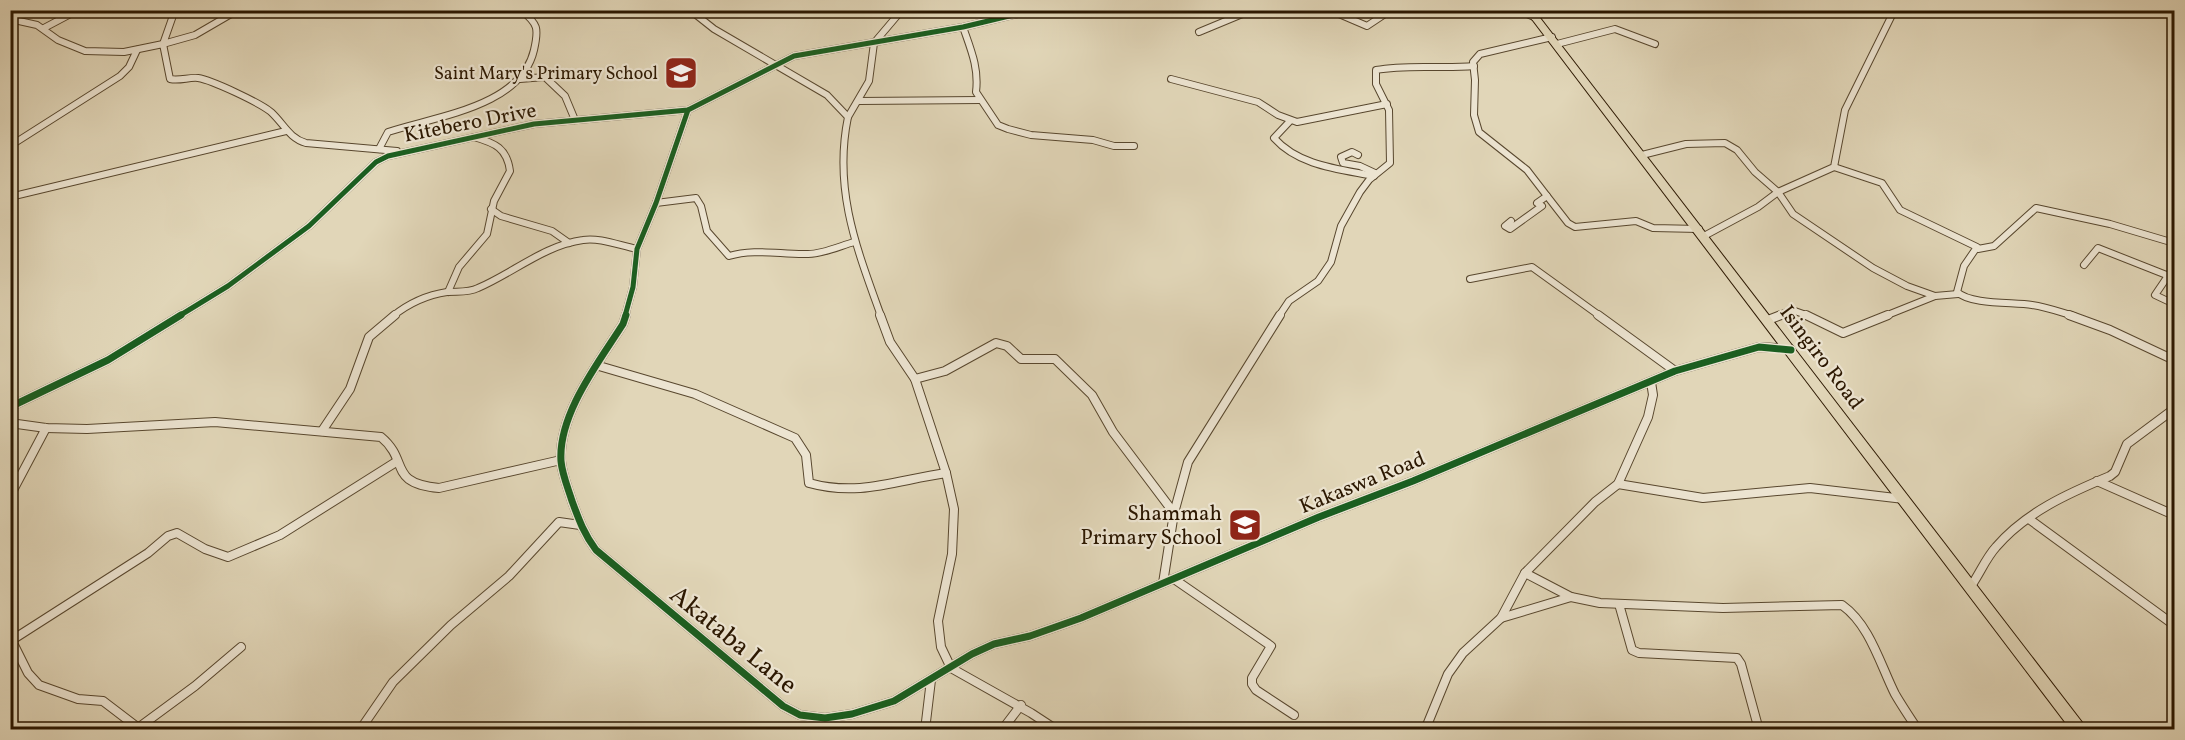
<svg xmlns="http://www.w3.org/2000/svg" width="2185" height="740" viewBox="0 0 2185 740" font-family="Vollkorn,serif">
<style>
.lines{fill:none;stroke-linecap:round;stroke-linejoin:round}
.minor-far1-casing{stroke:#58472e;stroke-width:8}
.minor-casing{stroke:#58472e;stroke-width:10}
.primary-casing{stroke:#2b1700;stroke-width:2}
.minor-far1{stroke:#ece4d1;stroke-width:6}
.minor{stroke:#ece4d1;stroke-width:8}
.primary{fill:#e1d6b8;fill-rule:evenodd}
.cycleway-far1-casing{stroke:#ece4d1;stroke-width:8}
.cycleway-casing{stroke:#ece4d1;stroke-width:10}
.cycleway-far1{stroke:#1b5e20;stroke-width:5}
.cycleway{stroke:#1b5e20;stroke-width:7}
.labels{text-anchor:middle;stroke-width:4.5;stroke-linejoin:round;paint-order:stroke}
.far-poi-label{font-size:18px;fill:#2b1700;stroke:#ece4d1;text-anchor:end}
.street-label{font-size:21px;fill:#2b1700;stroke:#ece4d1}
.poi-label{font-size:21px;fill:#2b1700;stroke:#ece4d1;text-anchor:end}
.near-street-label{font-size:26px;fill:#2b1700;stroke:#ece4d1}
</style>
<rect width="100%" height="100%" fill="#e1d6b8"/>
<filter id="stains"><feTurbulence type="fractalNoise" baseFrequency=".00333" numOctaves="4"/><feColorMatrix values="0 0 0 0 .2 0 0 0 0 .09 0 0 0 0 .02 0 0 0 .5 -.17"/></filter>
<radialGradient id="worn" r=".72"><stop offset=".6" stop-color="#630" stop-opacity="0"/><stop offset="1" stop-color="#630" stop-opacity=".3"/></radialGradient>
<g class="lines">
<defs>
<g id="minor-far1">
<path d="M175,10l-12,34 32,-9 43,-25"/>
<path d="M690,10l24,19 113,66 21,22c-15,73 9,132 33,199"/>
<path d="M1316,10l16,1 35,15 24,-16"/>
<path d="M1518,10l16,7"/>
<path d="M10,19l27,6 21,15 27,11 39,1 39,-8 7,35c10,2 19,-2 28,-1 14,2 62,25 73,34 13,12 18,26 35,31l91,8"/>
<path d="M963,27c8,23 16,41 13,65l22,33 10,4 23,6 62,5 21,6h20"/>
<path d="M44,28l34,-18"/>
<path d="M1199,32l53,-22"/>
<path d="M1557,44l58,-15 40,15"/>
<path d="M520,79l25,-2 20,19 10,24"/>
<path d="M1171,79l87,23 20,13 19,7 90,-18"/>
<path d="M859,101l121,-1"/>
<path d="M848,117l21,-36 5,-38 28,-33"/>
<path d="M1290,121l-16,17c25,28 65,31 100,38"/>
<path d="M10,146l110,-70 9,-9 8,-17"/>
<path d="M379,149l9,-17c48,-16 133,-25 146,-82 5,-22 4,-26 -13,-40"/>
<path d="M1358,155l-6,-3 -11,5 2,6 17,3 15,7"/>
<path d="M1642,155l44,-11 39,-1 12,7 18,22 23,20 15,22 80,54 34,18 28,10"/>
<path d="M1834,167l48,16 18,27 77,37 -13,19 -7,26c14,13 56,10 75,13 14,2 28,7 42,11"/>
<path d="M1547,196l21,27 7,4 61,-6 17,7 46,1"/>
<path d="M10,197l276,-66"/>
<path d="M656,203l40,-5 5,8 6,25 22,25c25,-8 53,-1 79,-2 15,0 32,-8 46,-12"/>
<path d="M491,209l10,7 51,15 17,12"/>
<path d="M1511,221l-6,5 5,3 32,-23 -5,-3 10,-7 -20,-26 -48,-38 -5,-17 1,-35 -2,-18 7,-8 72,-17"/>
<path d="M1704,236l54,-29 20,-15 56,-25 11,-57 47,-95v-5"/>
<path d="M1978,249l16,-3 42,-38 74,16 64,19"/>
<path d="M2084,265l14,-17 71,28"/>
<path d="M2174,267l-19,28 19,9"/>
<path d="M1470,279l62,-12 68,49"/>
<path d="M448,292l11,-25 28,-33 7,-33 16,-30c-3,-23 -15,-28 -36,-34"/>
<path d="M179,316l49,-30 81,-60 67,-64 12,-6 146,-32 154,-14 106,-54 169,-29 71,-17"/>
<path d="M393,316c15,-12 34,-21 54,-24 11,-1 21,1 31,-4 35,-15 67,-43 105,-48 16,-3 38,6 54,9"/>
<path d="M625,316l8,-29 4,-38 19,-46 32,-93"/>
<path d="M1279,316l10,-15 29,-20 13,-19 10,-36 19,-34 9,-12 21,-17 -1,-53 -13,-26v-14c32,-6 65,-1 98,-4"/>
<path d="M1777,316l15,-6 17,6"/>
<path d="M1885,316l50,-20 23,-2"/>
</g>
<g id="minor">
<path d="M626,315l-3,9c-24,38 -65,90 -62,137 1,13 7,27 11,40 7,19 12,33 24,49l187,156 17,9 25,3 27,-4 42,-13 78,-47 22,-10 36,-8 51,-18 238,-101 94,-36 262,-110 84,-24 31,2"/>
<path d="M880,315l10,27 25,37 31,94 8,36 -2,45 -14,67 3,26 10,21"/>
<path d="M1598,315l77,56"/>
<path d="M1806,315l37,18 45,-18"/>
<path d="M2069,315l41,15 64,30"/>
<path d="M1768,320l13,-5"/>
<path d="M599,366l96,28 100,44 11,17 3,28c50,14 88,-3 137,-10"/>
<path d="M915,379l30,-8 51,-28 11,3 14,13h34l37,36 21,37 61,81"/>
<path d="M10,407l98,-47 73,-45"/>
<path d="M10,423l36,5 41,1 128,-7 166,15c29,24 6,46 58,51l122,-28"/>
<path d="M322,431l28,-42 19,-52 26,-22"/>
<path d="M2097,481l77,34"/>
<path d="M1618,484l85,14 107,-10 94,11"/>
<path d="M10,496l36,-68"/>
<path d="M2029,519l145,106"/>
<path d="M1525,573l46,24 29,6 123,5 119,-3c28,20 38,59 53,89 7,12 15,24 23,36"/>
<path d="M1174,579l97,67 -19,32v6l4,6 38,25"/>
<path d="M1163,583l11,-70 14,-51 92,-147"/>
<path d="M1971,586c9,-13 15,-28 25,-39 30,-35 73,-54 114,-71l5,-4 12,-28 47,-35"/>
<path d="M1619,604l13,46 7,3 98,5 4,6 18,66"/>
<path d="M1501,618l70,-21"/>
<path d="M10,637l18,36 11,12 39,14 25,2 38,29"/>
<path d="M12,640l136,-87 20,-17 9,-3 28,16 23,8 52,-22 116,-73"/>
<path d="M951,668l80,45 26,17"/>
<path d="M138,728l57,-42 46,-39"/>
<path d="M360,730l33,-48 58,-57 58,-49 50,-54 21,3"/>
<path d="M925,730l6,-50"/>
<path d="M1002,730l19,-25"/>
<path d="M1425,730l23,-56 15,-21 38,-35 24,-45 70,-71 23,-18 30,-67 5,-22 -2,-13"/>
</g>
<path id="primary" d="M1525,10h9l554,720h-17z"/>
</defs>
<!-- minor-far1 casing -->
<use href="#minor-far1" class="minor-far1-casing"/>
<!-- minor casing -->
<use href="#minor" class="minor-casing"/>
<!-- primary casing -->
<use href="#primary" class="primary-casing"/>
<!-- minor-far1 -->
<use href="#minor-far1" class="minor-far1"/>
<!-- minor -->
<use href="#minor" class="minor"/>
<!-- primary -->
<use href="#primary" class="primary"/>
<defs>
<g id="cycleway-far1">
<path d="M179,316l49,-30 81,-60 67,-64 12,-6 146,-32 154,-14 106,-54 169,-29 71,-17"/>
<path d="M625,316l8,-29 4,-38 19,-46 32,-93"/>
</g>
<g id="cycleway">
<path d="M626,315l-3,9c-24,38 -65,90 -62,137 1,13 7,27 11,40 7,19 12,33 24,49l187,156 17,9 25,3 27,-4 42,-13 78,-47 22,-10 36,-8 51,-18 238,-101 94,-36 262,-110 84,-24 32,3"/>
<path d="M10,407l98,-47 73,-45"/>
</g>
</defs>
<!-- cycleway-far1 casing -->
<use href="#cycleway-far1" class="cycleway-far1-casing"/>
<!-- cycleway casing -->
<use href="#cycleway" class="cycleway-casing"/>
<!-- cycleway-far1 -->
<use href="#cycleway-far1" class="cycleway-far1"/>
<!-- cycleway -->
<use href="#cycleway" class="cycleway"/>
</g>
<!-- icons -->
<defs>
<symbol id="school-square" viewBox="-11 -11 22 22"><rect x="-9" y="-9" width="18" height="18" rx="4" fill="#8f2418" stroke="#ece4d1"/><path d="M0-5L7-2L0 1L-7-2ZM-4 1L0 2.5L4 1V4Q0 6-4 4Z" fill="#fff"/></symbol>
</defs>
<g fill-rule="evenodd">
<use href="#school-square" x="662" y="54" width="38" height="38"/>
<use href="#school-square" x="1226" y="506" width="38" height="38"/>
</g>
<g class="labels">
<!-- far-poi labels -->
<g class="far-poi-label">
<text x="658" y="79">Saint Mary's Primary School</text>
</g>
<!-- street labels -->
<g class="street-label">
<text transform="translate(470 122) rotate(-11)" y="7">Kitebero Drive</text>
<text transform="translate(1822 357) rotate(53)" y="7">Isingiro Road</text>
<text transform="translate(1362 482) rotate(-22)" y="7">Kakaswa Road</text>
</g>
<!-- poi labels -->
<g class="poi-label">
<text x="1222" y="520">Shammah<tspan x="1222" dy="24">Primary School</tspan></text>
</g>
<!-- near-street labels -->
<g class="near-street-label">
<text transform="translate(734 639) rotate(39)" y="9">Akataba Lane</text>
</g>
</g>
<!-- margin -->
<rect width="2185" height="740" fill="none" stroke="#e1d6b8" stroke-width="36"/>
<rect x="12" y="12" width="2161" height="716" fill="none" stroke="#2b1700" stroke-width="3"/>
<rect x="18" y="18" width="2149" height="704" fill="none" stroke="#2b1700" stroke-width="1.5"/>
<rect width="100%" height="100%" filter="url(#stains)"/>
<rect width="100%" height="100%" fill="url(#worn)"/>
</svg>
